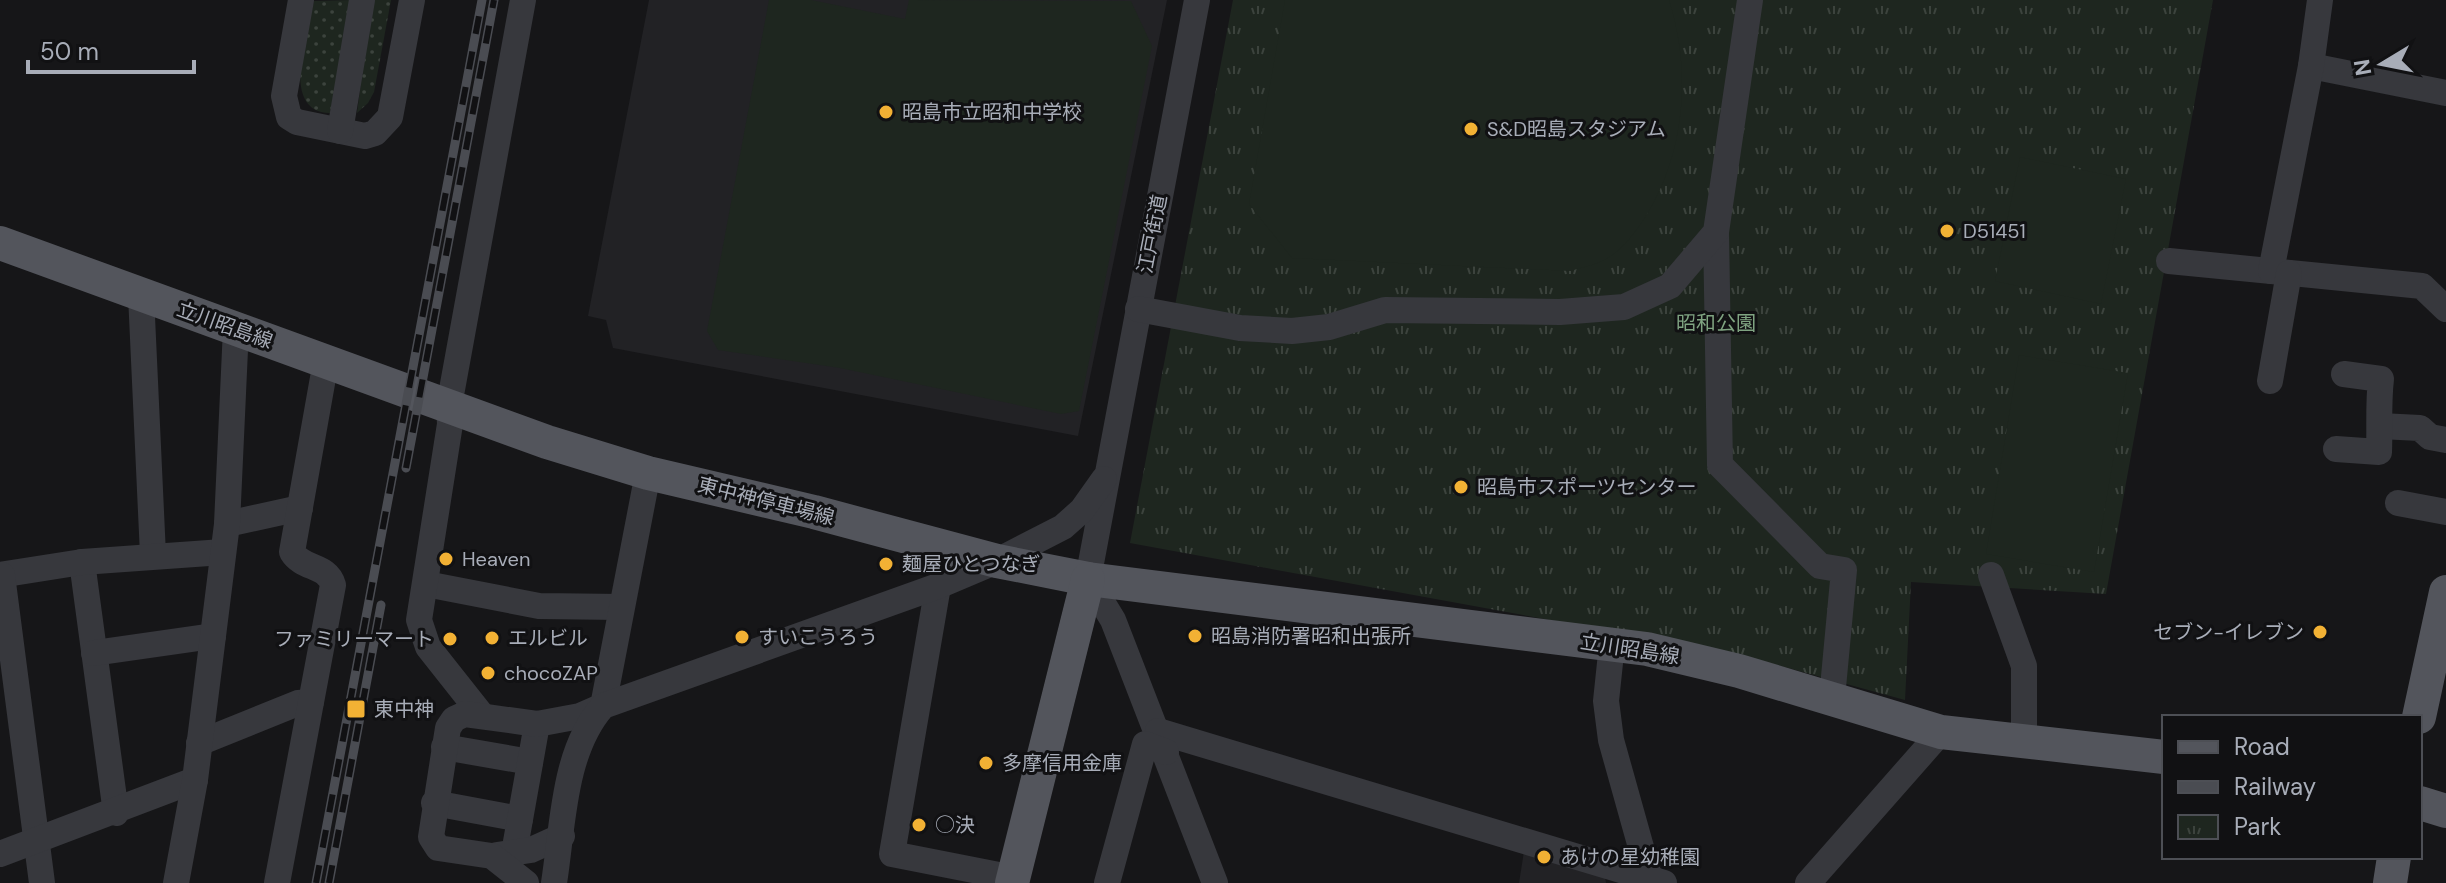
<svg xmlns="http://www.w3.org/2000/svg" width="2446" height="883" viewBox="0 0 2446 883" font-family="'DM Sans','Noto Sans JP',sans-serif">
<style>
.built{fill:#222225}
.grass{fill:url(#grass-dots)}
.park{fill:url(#park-tufts)}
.pitch{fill:#1e261f}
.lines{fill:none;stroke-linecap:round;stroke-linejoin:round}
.minor{stroke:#37383d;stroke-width:26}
.major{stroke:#53555c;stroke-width:34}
.rail-casing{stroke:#4a4c52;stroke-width:9}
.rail{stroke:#111113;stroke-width:6;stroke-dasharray:18;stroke-linecap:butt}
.poi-dot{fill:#f2b134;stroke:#111113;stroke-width:3}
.labels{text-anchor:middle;stroke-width:6;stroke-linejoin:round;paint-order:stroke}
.poi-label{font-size:20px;fill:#a8adb8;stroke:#111113;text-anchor:start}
.street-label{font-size:20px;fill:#a8adb8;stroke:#111113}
.park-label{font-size:20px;fill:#7fa381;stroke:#111113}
</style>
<defs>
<pattern id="grass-dots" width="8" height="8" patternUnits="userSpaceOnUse" patternTransform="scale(2)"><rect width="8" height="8" fill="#1e261f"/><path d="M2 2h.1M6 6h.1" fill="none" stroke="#3c433d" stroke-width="1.8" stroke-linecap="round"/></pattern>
<pattern id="park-tufts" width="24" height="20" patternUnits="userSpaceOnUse" patternTransform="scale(2)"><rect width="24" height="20" fill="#1e261f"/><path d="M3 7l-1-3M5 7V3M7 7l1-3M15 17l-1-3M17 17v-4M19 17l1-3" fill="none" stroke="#3c433d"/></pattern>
</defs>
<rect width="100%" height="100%" fill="#161618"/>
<!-- built -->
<g class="built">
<path d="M649,0h518l-89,436 -465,-88 -7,-28 -18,-4z"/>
<path d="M1525,845l79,25 2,13h-87z"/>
</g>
<!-- grass -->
<g class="grass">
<path d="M353,0l-23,113c-51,-1 -22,-82 -16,-112z"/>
<path d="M372,0h19l-17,92 -6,11 -11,10z"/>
</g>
<!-- park -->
<path class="park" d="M1233,0h980l-107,594 -195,-12 -6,118 -164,-45 -611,-112z"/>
<!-- pitch -->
<g class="pitch">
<path d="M769,0h42l94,19 4,-19 222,1 21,45 -73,365 -18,3 -221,-46 -122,-18 -11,-19z"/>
<path d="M1285,0h384c23,72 16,156 -25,219 -9,14 -23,32 -38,40 -10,6 -24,8 -35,12l-279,-13 -43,-54z"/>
<path d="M2020,157l106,22 -25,125 -106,-23z"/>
<path d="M2019,355l109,18 -34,199 -108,-18z"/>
</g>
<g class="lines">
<!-- minor -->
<g class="minor">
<path d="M301,0l-17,96 5,21 8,5 68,14 10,-3 15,-16 22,-117"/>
<path d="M1197,0l-109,579 25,41 102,263"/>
<path d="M2311,66l135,27"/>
<path d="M340,131l22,-131"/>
<path d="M1716,232l4,233 100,101 24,4 -12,128"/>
<path d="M2169,261l253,25 24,23"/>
<path d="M2271,271l40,-205 9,-66"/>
<path d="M141,295l12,260"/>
<path d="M1138,309l102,19 52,3 37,-4 56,-17 175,2 64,-5 46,-21 46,-54 34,-232"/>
<path d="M2270,381l19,-108"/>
<path d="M2380,426l40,2 10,9 16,3"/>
<path d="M2336,449l43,3c1,-25 -1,-48 2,-73l-37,-5"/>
<path d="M2398,503l48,9"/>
<path d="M227,524l73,-16"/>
<path d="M82,562l34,251"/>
<path d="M0,575l82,-13 141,-10"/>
<path d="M2,575l40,308"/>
<path d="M1991,575l33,91v77"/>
<path d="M426,584l113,22 82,1"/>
<path d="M938,586l-46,268 122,24"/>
<path d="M1612,644l-6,57 5,39 40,143"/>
<path d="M94,653l119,-17"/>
<path d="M481,714l-53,-67 -9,-27 31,-196 -1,-18 74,-406"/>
<path d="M1158,731l506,152"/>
<path d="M199,743l99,-40 13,-1"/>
<path d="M444,747l86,15"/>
<path d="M434,803l86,16"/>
<path d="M514,853l23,-129"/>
<path d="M0,854l195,-74"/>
<path d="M497,855l34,-5 31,-14"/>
<path d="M176,883l19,-103 32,-256 9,-196"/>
<path d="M277,883l56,-298c-6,-21 -30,-15 -41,-33l34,-191"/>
<path d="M526,883l-34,-27 -54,-8 -7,-11 17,-109 6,-9 11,-5 72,10 43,-8 23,-10 45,-233"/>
<path d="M554,883c9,-57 9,-132 49,-177l335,-120 59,-25 66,-34 19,-17 22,-31"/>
<path d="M1107,883l38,-139 21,8"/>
<path d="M1808,883l133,-151"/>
</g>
<!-- major -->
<g class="major">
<path d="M0,243l547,199 101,31 166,39 183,49 91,18 559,70 92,22 202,61 223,25"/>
<path d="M2419,717l27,-125"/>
<path d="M2420,803l26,8"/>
<path d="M1012,883l76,-304"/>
<path d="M2390,883l4,-26"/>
</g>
<defs>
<g id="rail">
<path d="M406,468l88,-468"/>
<path d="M316,883l166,-883"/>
<path d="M329,883l52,-278"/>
</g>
</defs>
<!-- rail casing -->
<use href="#rail" class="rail-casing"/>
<!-- rail -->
<use href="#rail" class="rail"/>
</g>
<!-- markers -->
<g class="poi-dot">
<circle cx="886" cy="112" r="8"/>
<circle cx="1471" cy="129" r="8"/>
<circle cx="1947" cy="231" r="8"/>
<circle cx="1461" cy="487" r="8"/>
<circle cx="446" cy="559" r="8"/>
<circle cx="886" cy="564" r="8"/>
<circle cx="2320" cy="632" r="8"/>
<circle cx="1195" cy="636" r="8"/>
<circle cx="742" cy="637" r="8"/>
<circle cx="492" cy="638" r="8"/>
<circle cx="450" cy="639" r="8"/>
<circle cx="488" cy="673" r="8"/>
<rect x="346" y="699" width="20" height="20" rx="4"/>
<circle cx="986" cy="763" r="8"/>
<circle cx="919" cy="825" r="8"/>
<circle cx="1544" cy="857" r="8"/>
</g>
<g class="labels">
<!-- poi labels -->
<g class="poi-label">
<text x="902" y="119">昭島市立昭和中学校</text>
<text x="1487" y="136">S&amp;D昭島スタジアム</text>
<text x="1963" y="238">D51451</text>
<text x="1477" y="494">昭島市スポーツセンター</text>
<text x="462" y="566">Heaven</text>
<text x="902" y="571">麺屋ひとつなぎ</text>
<text x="2304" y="639" text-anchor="end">セブン-イレブン</text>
<text x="1211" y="643">昭島消防署昭和出張所</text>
<text x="758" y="644">すいこうろう</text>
<text x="508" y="645">エルビル</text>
<text x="434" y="646" text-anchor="end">ファミリーマート</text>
<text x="504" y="680">chocoZAP</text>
<text x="374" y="716">東中神</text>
<text x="1002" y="770">多摩信用金庫</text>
<text x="935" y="832">○決</text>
<text x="1560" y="864">あけの星幼稚園</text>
</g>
<!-- street labels -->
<g class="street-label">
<text transform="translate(1152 234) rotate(-79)" y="7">江戸街道</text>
<text transform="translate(225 325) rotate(20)" y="7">立川昭島線</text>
<text transform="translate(766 501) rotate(14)" y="7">東中神停車場線</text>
<text transform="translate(1630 649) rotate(9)" y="7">立川昭島線</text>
</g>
<!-- park labels -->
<g class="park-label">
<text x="1716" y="330">昭和公園</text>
</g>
</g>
<!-- legend -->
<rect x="2162" y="715" width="260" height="144" fill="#111113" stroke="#4d4f55" stroke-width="2"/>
<rect x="2178" y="741" width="40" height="12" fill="#53555c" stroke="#4d4f55" stroke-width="2"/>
<text x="2234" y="755" font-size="24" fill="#a8adb8">Road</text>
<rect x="2178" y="781" width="40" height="12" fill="#4a4c52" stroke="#4d4f55" stroke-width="2"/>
<text x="2234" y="795" font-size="24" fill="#a8adb8">Railway</text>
<rect x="2178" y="815" width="40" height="24" fill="url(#park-tufts)" stroke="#4d4f55" stroke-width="2"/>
<text x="2234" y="835" font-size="24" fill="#a8adb8">Park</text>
<!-- north arrow -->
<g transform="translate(2382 64) rotate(260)" stroke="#111113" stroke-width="6" paint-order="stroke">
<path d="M0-6L14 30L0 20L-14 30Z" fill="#a8adb8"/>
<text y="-12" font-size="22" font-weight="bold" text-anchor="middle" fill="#a8adb8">N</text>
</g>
<!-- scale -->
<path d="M28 60v12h166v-12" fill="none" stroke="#a8adb8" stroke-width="4"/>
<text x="40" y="60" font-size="24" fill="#a8adb8" stroke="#111113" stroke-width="6" paint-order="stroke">50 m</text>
</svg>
